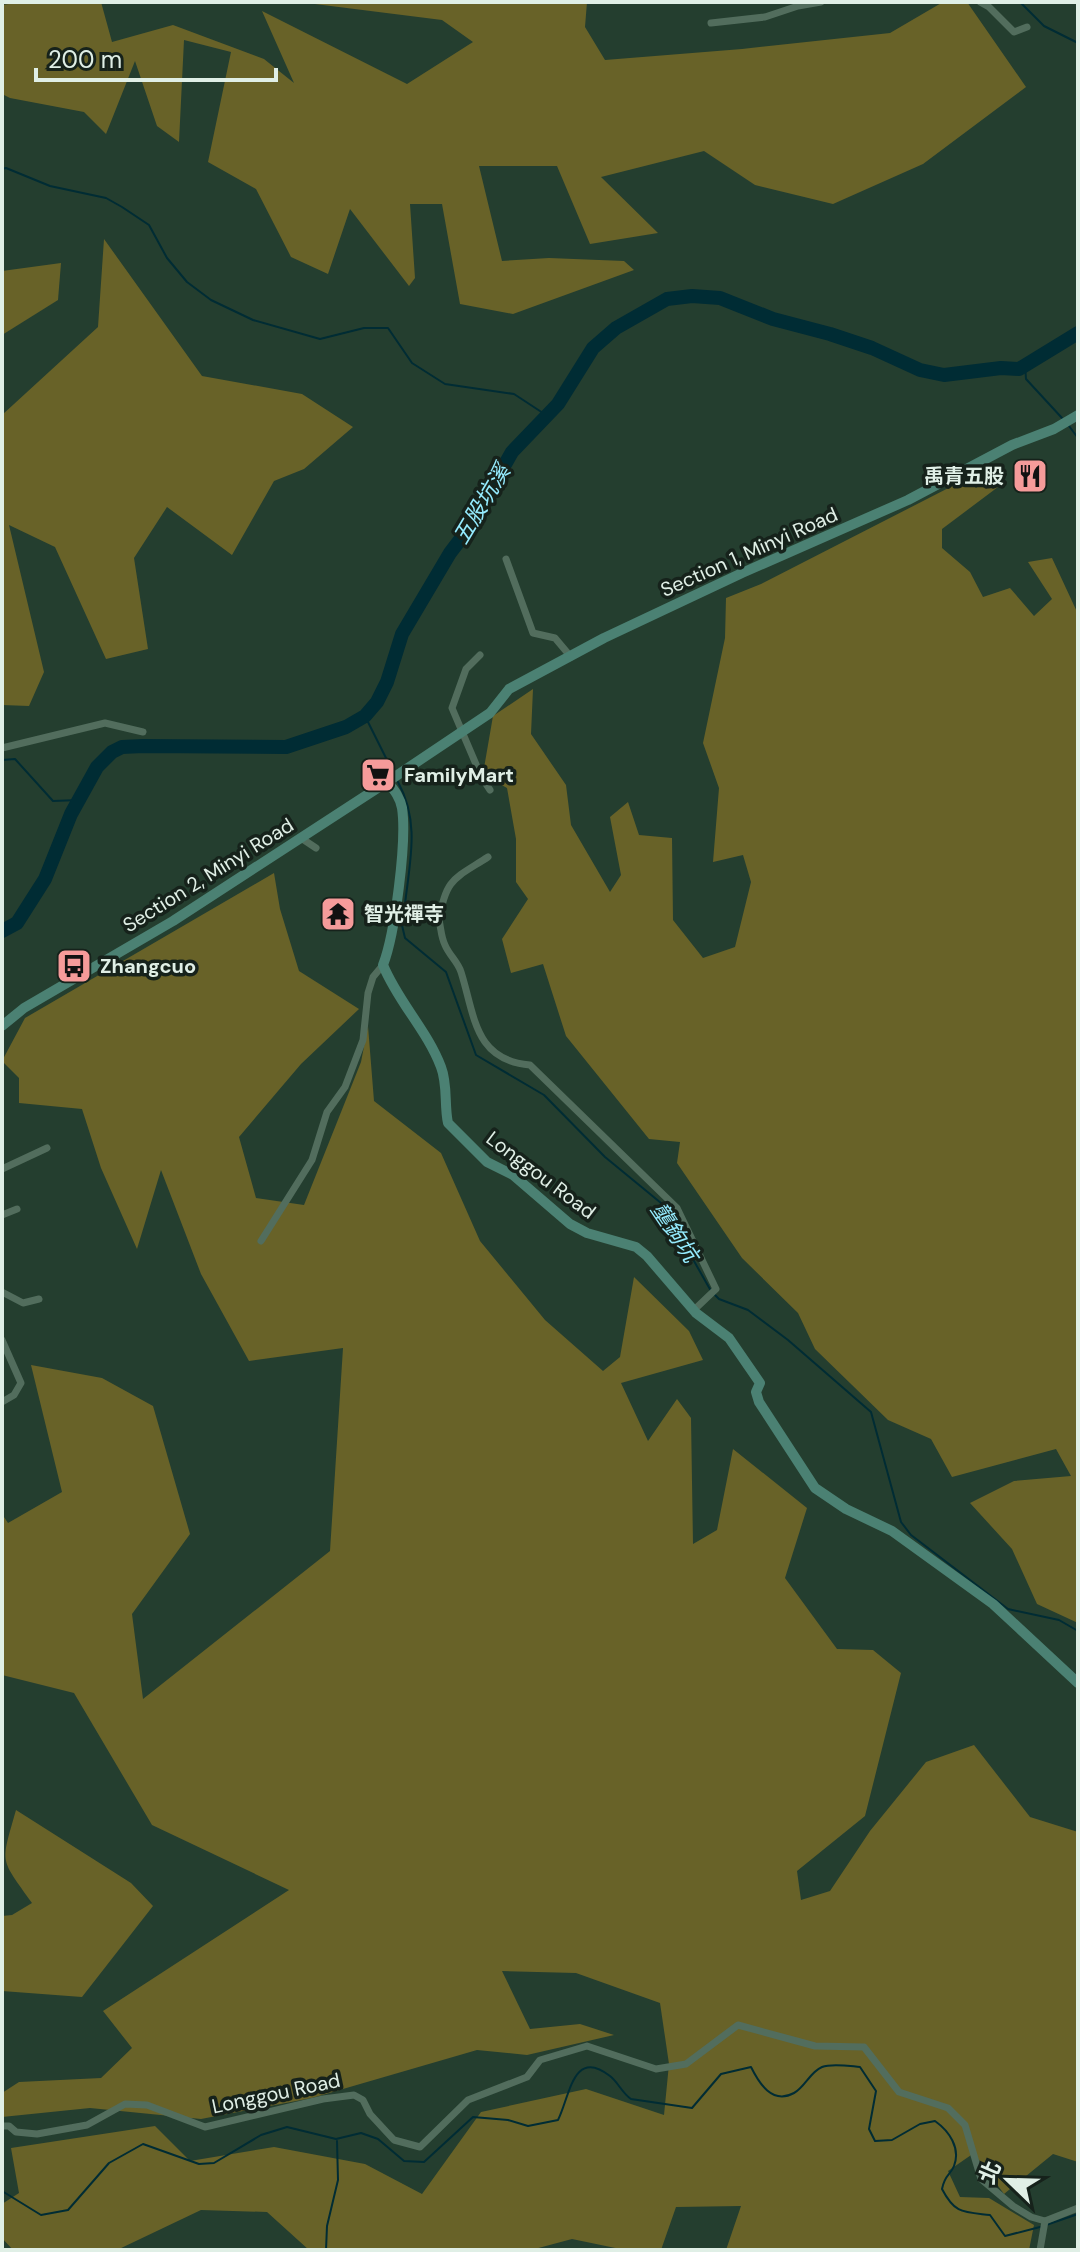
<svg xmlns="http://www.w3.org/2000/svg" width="1080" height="2252" viewBox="0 0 1080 2252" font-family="'DM Sans','Noto Sans TC',sans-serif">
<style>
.forest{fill:#686228}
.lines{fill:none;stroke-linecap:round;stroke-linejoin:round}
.stream{stroke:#002c34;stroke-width:2}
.river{stroke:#002c34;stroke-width:14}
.street{stroke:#526d5d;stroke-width:7}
.secondary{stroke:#4b8173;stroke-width:10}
.labels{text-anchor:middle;stroke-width:7;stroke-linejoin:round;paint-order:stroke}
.poi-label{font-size:20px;font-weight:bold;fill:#e0efe6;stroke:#16221b;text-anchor:start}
.street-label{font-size:20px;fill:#e0efe6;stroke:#16221b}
.water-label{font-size:22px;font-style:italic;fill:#95ecff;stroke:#16221b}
</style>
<rect width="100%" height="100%" fill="#243e2f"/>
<!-- forest -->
<g class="forest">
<path d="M23,2h78l11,40 61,-17 91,34 30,24 -32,-72 145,73 66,-42 -31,-22 -143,-18h288l-2,25 20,33 137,-11 148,-16 53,-31h24l59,85 -103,77 -90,40 -78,-19 -51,-34 -103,26 57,56 -68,11 -33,-78h-78l23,95 47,-3 75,3 10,9 -121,44 -53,-10 -18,-100h-32l5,74 -6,8 -59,-77 -22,65 -37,-17 -35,-68 -48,-27 23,-110 -47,-12 -5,102 -22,-16 -22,-65 -29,73 -22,-22 -74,-14 -8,-4v-89z"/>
<path d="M104,239l98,137 100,18 51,33 -49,42 -30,12 -42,74 -65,-48 -33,51 14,91 -42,10 -51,-112 -46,-22 35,147 -15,34 -27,-1v-290l96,-88z"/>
<path d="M61,263l-3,37 -56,35v-64z"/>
<path d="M994,473l8,11 -60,45v19l28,24 13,25 27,-9 24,28 18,-17 -24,-37 24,-4 26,56v1009l-41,-19 -25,-55 -42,-46 44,-22 57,-5 -15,-27 -104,28 -21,-38 -43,-19 -73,-71 -17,-36 -56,-55 -65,-95 3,-21 -31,-3 -83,-103 -23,-72 -32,9 -9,-34 26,-40 -12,-17v-43l-9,-51 -18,-10 -5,-10 9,-52 40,-27 -2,45 35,51 5,40 39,67 11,-17 -11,-58 18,-15 11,33 33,3 1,82 30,38 32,-11 16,-65 -8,-27 -30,7 6,-74 -16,-45 22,-105 1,-40 35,-14 205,-105 10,9z"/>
<path d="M274,873l6,36 19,62 60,38 -58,55 -62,73 17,61 48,7 57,-143 7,-36 6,75 67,52 39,88 65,79 58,51 17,-14 14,-80 55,54 14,29 -82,23 27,58 29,-42 14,19 2,126 24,-14 16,-81 74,59 -22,70 52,71 36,1 28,23 -36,143 -68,55 4,29 29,-9 40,-60 56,-69 48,-17 56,72 48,15v330l-25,-8 -49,40 -30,-41 -26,18 12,26 29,1 45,27 -5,25h-303l15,-44 -65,1 -15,43h-36l-53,-11 -41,11h-222l-42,-38 -66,-2 -84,40h-104l-11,-12v-34l17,-11 -8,-45 144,-22 35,35 84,-14 91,17 57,30 59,-82 105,-23 78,26 5,-51 -9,-61 -84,-30 -74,-2 28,58 50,-5 34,11 -87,20 -50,-5 -165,48 -111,21 -111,-11 -88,9v-24l17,-11 82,-4 31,-30 -29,-37 186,-121 -137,-65 -78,-132 -72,-18v-161l6,9 54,-31 -31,-127 71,13 51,28 37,128 -58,80 11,85 187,-148 13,-203 -94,13 -48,-87 -40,-104 -24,79 -36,-81 -19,-59 -63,-6v-25l-17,-17 23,-43z"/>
<path d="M16,1810l115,73 22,23 -71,91 -80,-6v-75l10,-1 20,-12c-32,-46 -32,-37 -16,-93z"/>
</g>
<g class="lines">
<!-- stream -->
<g class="stream">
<path d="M1020,2l24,24 34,17"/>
<path d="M2,169l4,-1 44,18 56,12 16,9 27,18 18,33 20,24 24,18 42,20 67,19 44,-11h24l24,35 33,21 69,10 32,21"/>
<path d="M1025,365l1,14 36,39"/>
<path d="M1069,426l9,12"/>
<path d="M365,716l28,56"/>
<path d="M2,760l13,-1 38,42 26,-1"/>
<path d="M398,782c22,40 12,78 7,122"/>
<path d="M404,910l-3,11 4,17 41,34 30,83 68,40 61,62 56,46 50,88"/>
<path d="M715,1295l4,4 29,11 40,30 83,72 30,110 10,13 97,74 51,11 19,11"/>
<path d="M2,2191l39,24 27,-5 41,-47 34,-19 56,20 15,-1 47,-28 26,-8 49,12 25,-6 17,6 26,22 20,1 49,-45 35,3 20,6 30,-6c12,-24 15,-73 52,-44 8,6 12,17 21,23l61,9 29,-34 30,-7c8,16 21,38 43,26 11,-6 16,-21 28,-26 10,-4 27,-1 38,0l16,24 -7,38 6,12 17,-1 28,-16 15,-3c14,10 26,27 19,45 -4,10 -9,8 -12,23 13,25 21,23 48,26l15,21 35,-9"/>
<path d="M1046,2225l32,-11"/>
<path d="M326,2250l1,-24 11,-46 -1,-39"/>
</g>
<!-- river -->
<path class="river" d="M2,931l15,-8 28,-44 26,-65 26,-47 15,-15 10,-5 21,-1 143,1 60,-20 19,-11 12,-14 10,-20 15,-48 48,-81 19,-25 43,-76 46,-48 35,-56 23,-20 51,-29 25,-3 28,2 53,21 57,15 42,14 48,22 24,5 57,-7 18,1 59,-36"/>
<!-- street -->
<g class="street">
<path d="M980,2l9,5 25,25 13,-5"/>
<path d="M711,23l54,-6 33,-11 23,-4"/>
<path d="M506,559l27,74 22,5 16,19"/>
<path d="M480,655l-14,14 -14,39 29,68 9,14"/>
<path d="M2,748l103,-25 38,9"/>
<path d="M301,838l15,10"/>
<path d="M395,903l44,17c2,8 2,17 6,25 4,10 13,17 16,27 14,44 13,88 69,93l147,143 39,81 -22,21"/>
<path d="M439,920c7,-42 15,-41 49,-63"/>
<path d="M2,1169l45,-21"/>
<path d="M2,1215l15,-6"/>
<path d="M261,1241l51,-81 15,-48 18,-25 18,-47 5,-47 5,-16 10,-12"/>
<path d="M2,1292l21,11 16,-4"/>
<path d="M2,1340l19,43 -7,12 -12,7"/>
<path d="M2,2126h7l7,6 21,2 50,-9 38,-21 22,1 58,22 118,-28 31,-4 9,5 7,14 24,26 26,7 48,-47 59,-23 13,-17 47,-14 69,23 30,-5 52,-39 77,21 49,1 35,45 49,16 17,17 16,54 32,27 18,11 14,4 33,-13"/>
<path d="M1040,2250l5,-29"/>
</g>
<!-- secondary -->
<g class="secondary">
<path d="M387,781c7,9 13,16 15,27 5,33 -7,126 -19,157 15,37 44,65 58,102 7,18 3,38 7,56l39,39 26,13 57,49 17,9 49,14 11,9 49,57 33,25 31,45 -4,9 3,10 56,86 31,21 46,22 101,73 85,79"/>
<path d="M2,1026l22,-18 149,-87 220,-143 97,-65 19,-24 95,-51 138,-65 166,-73 104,-55 42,-16 24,-14"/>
</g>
</g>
<!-- icons -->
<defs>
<symbol id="restaurant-square" viewBox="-11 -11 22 22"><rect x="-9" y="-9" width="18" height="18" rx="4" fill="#f59b9a" stroke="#16221b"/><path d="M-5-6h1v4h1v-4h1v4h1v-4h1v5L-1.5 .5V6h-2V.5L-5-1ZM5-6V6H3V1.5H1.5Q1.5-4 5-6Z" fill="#111"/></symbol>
<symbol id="supermarket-square" viewBox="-11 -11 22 22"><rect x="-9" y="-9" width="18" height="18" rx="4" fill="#f59b9a" stroke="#16221b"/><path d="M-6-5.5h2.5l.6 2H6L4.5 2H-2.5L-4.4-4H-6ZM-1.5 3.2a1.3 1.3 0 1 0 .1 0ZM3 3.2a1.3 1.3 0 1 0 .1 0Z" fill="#111"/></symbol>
<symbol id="temple-square" viewBox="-11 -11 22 22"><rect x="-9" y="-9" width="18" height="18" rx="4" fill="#f59b9a" stroke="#16221b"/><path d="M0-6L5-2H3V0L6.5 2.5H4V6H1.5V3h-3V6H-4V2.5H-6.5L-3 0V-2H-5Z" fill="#111"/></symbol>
<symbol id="bus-square" viewBox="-11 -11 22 22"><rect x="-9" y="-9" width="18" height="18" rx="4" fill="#f59b9a" stroke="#16221b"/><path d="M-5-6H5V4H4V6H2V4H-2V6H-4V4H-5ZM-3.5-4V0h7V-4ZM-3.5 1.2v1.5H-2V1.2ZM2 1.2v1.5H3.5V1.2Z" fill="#111"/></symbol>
</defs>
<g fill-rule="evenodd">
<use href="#restaurant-square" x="1010" y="456" width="40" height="40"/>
<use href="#supermarket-square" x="358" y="755" width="40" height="40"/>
<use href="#temple-square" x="318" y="894" width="40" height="40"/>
<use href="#bus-square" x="54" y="946" width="40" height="40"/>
</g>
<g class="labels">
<!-- poi labels -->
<g class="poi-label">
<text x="1004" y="483" text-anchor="end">禹青五股</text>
<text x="404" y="782">FamilyMart</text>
<text x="364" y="921">智光禪寺</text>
<text x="100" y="973">Zhangcuo</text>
</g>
<!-- street labels -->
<g class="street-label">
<text transform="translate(749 552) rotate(-24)" y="7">Section 1, Minyi Road</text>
<text transform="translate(208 875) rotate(-32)" y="7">Section 2, Minyi Road</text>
<text transform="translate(541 1175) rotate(37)" y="7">Longgou Road</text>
<text transform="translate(276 2093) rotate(-12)" y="7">Longgou Road</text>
</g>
<!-- water labels -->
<g class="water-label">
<text transform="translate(481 504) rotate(-59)" y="8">五股坑溪</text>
<text transform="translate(675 1232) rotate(56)" y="8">壟鉤坑</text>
</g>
</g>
<!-- border -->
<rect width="1080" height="2252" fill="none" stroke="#e0efe6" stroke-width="8"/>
<!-- north arrow -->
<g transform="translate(1008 2180) rotate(293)" stroke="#16221b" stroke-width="6" paint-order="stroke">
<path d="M0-6L14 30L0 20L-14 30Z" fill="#e0efe6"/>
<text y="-12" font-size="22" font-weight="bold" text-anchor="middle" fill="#e0efe6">北</text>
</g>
<!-- scale -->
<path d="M36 68v12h240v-12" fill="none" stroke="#e0efe6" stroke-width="4"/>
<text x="48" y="68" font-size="24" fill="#e0efe6" stroke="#16221b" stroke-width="6" paint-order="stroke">200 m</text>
</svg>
